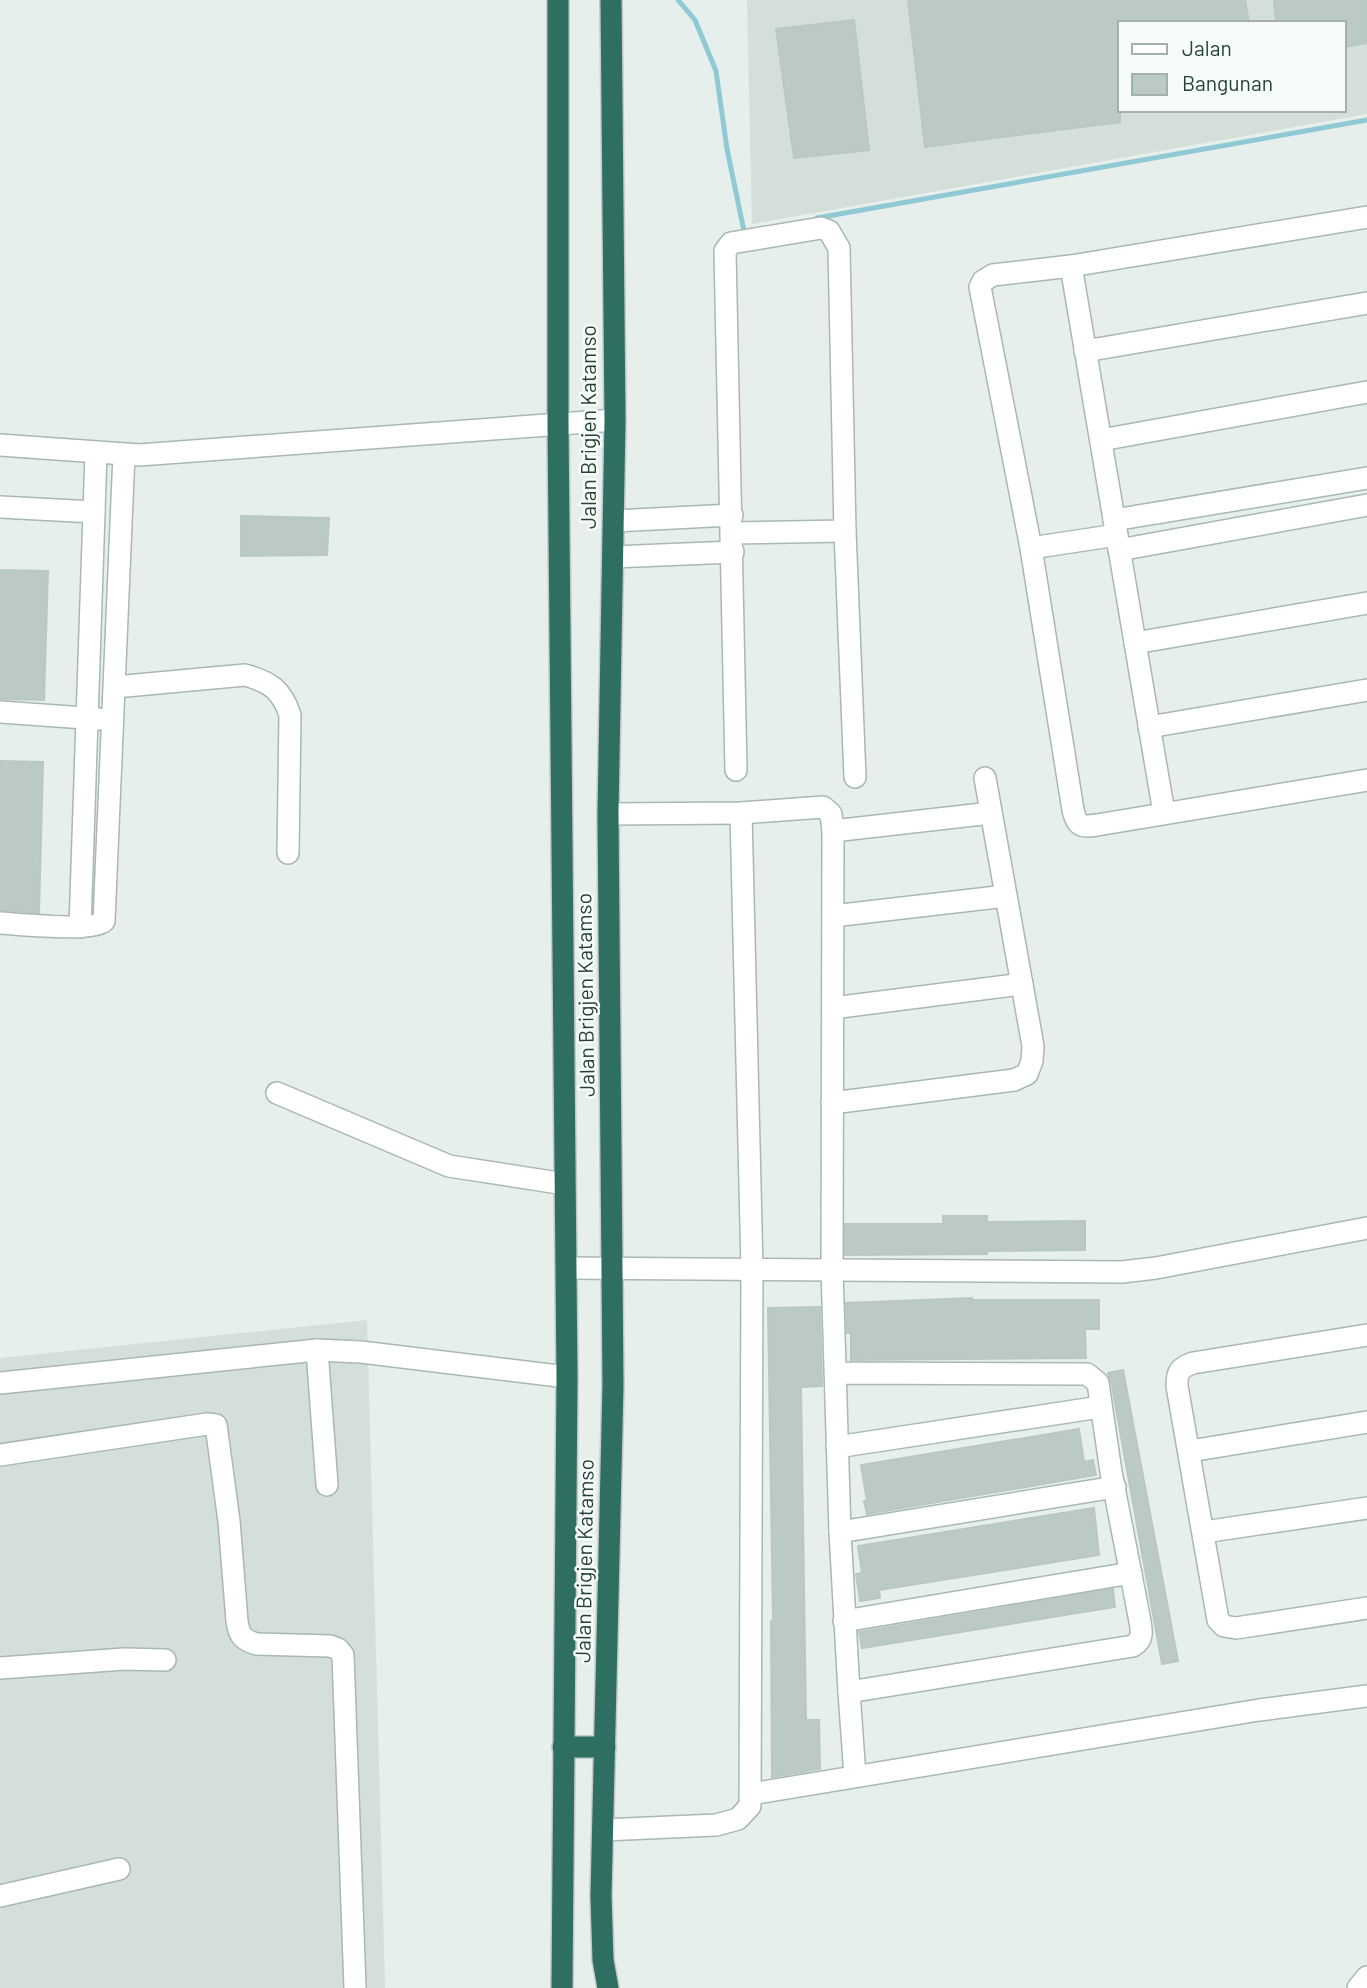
<svg xmlns="http://www.w3.org/2000/svg" width="1367" height="1988" viewBox="0 0 1367 1988" font-family="Barlow,sans-serif">
<style>
.built{fill:#d4dfda;fill-rule:evenodd}
.lines{fill:none;stroke-linecap:round;stroke-linejoin:round}
.stream{stroke:#8ec9d4;stroke-width:5}
.building{fill:#bbcac4;stroke:#b8c9c2;stroke-width:2}
.minor-casing{stroke:#a8b8b2;stroke-width:24}
.highway-casing{stroke:#c2cac8;stroke-width:24}
.minor{stroke:#fff;stroke-width:21}
.highway{stroke:#2f6f62;stroke-width:21}
.labels{text-anchor:middle;stroke-width:5;stroke-linejoin:round;paint-order:stroke}
.street-label{font-size:21px;fill:#24423a;stroke:#f7fbf9}
</style>
<rect width="100%" height="100%" fill="#e6efeb"/>
<!-- built -->
<g class="built">
<path d="M747,0h620v114l-615,110zM1120,23h224v87h-224z"/>
<path d="M367,1320l18,668h-385v-630z"/>
</g>
<g class="lines">
<!-- stream -->
<g class="stream">
<path d="M678,0l17,20 21,51 11,78 17,82h4"/>
<path d="M817,218l550,-98"/>
</g>
</g>
<!-- building -->
<g class="building">
<path d="M908,0h337l4,23h-129v99l-195,25z"/>
<path d="M1274,0h93v43l-23,4v-24h-68z"/>
<path d="M854,20l15,130 -75,8 -18,-129z"/>
<path d="M241,516l88,2 -2,37 -86,1z"/>
<path d="M0,570l48,1 -4,129 -44,-1z"/>
<path d="M0,761l43,1 -4,151 -39,-3z"/>
<path d="M943,1216h44v6l98,-1v29l-98,1v3l-142,1v-31h98z"/>
<path d="M972,1298v2h127v29h-14l1,29 -235,2v-27h-4l-1,-30z"/>
<path d="M820,1307l2,79 -21,1 5,333h13l1,49 -48,8 -1,-156h2l-5,-313z"/>
<path d="M1123,1370l55,291 -16,3 -51,-283 -3,-8z"/>
<path d="M1079,1429l5,33 9,-2 3,15 -229,39 -3,-13h3l-6,-36z"/>
<path d="M1094,1508l5,47 -220,35 1,8 -20,3 -4,-27 6,-1 -4,-27z"/>
<path d="M1113,1589l2,18 -253,41 -3,-16z"/>
</g>
<g class="lines">
<defs>
<g id="minor">
<path d="M1367,217l-296,49 -78,9 -10,6 -3,6 51,261 42,262c4,17 8,17 24,15l270,-45"/>
<path d="M1071,266l93,547"/>
<path d="M1085,351l282,-48"/>
<path d="M1101,440l266,-48"/>
<path d="M0,445l139,10 476,-35"/>
<path d="M0,507l94,5"/>
<path d="M1114,520l253,-42"/>
<path d="M614,521l118,-6"/>
<path d="M732,533l113,-2"/>
<path d="M1031,548l86,-13"/>
<path d="M1119,550l248,-45"/>
<path d="M613,557l120,-5"/>
<path d="M1135,643l232,-40"/>
<path d="M115,687l130,-12c25,7 37,15 45,40l-2,138"/>
<path d="M0,712l99,7"/>
<path d="M1149,727l218,-37"/>
<path d="M736,770l-11,-519 6,-8 90,-15 8,3 10,17 6,283 10,246"/>
<path d="M608,814l133,-1 82,-6 8,7 2,17 -1,438 8,263 9,160 284,-46c12,-7 8,-18 6,-30l-28,-144 -13,-89 -11,-9 -252,-1"/>
<path d="M833,831l158,-18"/>
<path d="M833,916l173,-20"/>
<path d="M0,923c19,1 93,9 104,-2l20,-467"/>
<path d="M80,927l16,-474"/>
<path d="M833,1008l189,-24"/>
<path d="M277,1093l172,73 116,18"/>
<path d="M832,1103l182,-23 13,-6 5,-13 1,-15 -48,-268"/>
<path d="M566,1268l556,4 34,-4 211,-40"/>
<path d="M1367,1335l-174,28c-14,5 -16,9 -16,23l41,234 6,6 12,2 131,-20"/>
<path d="M317,1350l10,135"/>
<path d="M0,1383l317,-33 44,2 206,25"/>
<path d="M837,1447l263,-40"/>
<path d="M1190,1451l177,-29"/>
<path d="M0,1455l207,-31 9,1 13,96 8,100c2,14 5,19 20,23l73,2 8,3 5,6 12,333"/>
<path d="M840,1532l275,-45"/>
<path d="M1204,1532l163,-24"/>
<path d="M844,1621l287,-48"/>
<path d="M0,1668l124,-9 41,1"/>
<path d="M849,1692l6,84"/>
<path d="M751,1794l508,-84 108,-14"/>
<path d="M603,1830l113,-5 22,-6 12,-13 2,-537 -11,-456"/>
<path d="M0,1896l119,-27"/>
<path d="M1358,1988l9,-11"/>
</g>
<g id="highway">
<path d="M558,0v423l9,954 -5,611"/>
<path d="M563,1747h42"/>
<path d="M608,1988l-5,-28 -2,-64 12,-511 -5,-571 7,-394 -4,-420"/>
</g>
</defs>
<!-- minor casing -->
<use href="#minor" class="minor-casing"/>
<!-- highway casing -->
<use href="#highway" class="highway-casing"/>
<!-- minor -->
<use href="#minor" class="minor"/>
<!-- highway -->
<use href="#highway" class="highway"/>
</g>
<g class="labels">
<!-- street labels -->
<g class="street-label">
<text transform="translate(589 427) rotate(-90)" y="7">Jalan Brigjen Katamso</text>
<text transform="translate(586 995) rotate(-91)" y="7">Jalan Brigjen Katamso</text>
<text transform="translate(585 1561) rotate(-89)" y="7">Jalan Brigjen Katamso</text>
</g>
</g>
<!-- legend -->
<rect x="1118" y="21" width="228" height="91" fill="#f7fbf9" stroke="#a3b1ad" stroke-width="2"/>
<rect x="1132" y="44" width="35" height="10" fill="#ffffff" stroke="#a3b1ad" stroke-width="2"/>
<text x="1182" y="56" font-size="21" fill="#24423a">Jalan</text>
<rect x="1132" y="74" width="35" height="21" fill="#bbcac4" stroke="#a3b1ad" stroke-width="2"/>
<text x="1182" y="91" font-size="21" fill="#24423a">Bangunan</text>
</svg>
